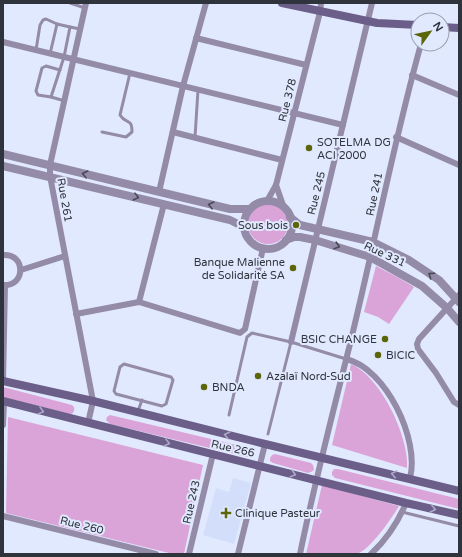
<svg xmlns="http://www.w3.org/2000/svg" width="462" height="557" viewBox="0 0 462 557" font-family="'Varela Round',sans-serif">
<style>
.built{fill:#d3defa}
.green{fill:#dba4d8}
.lines{fill:none;stroke-linecap:round;stroke-linejoin:round}
.service{stroke:#948ba9;stroke-width:3}
.minor{stroke:#948ba9;stroke-width:6}
.tertiary{stroke:#948ba9;stroke-width:8}
.secondary{stroke:#6b5e88;stroke-width:8}
.oneway{stroke:#484956}
.oneway2{stroke:#acaac9}
.poi-dot{fill:#5b6609;stroke:#e1e9fe;stroke-width:1.5}
.labels{text-anchor:middle;stroke-width:4;stroke-linejoin:round;paint-order:stroke}
.street-label{font-size:11px;fill:#2f333b;stroke:#e1e9fe}
.poi-label{font-size:11px;fill:#2f333b;stroke:#e1e9fe;text-anchor:start}
</style>
<rect width="100%" height="100%" fill="#e1e9fe"/>
<!-- built -->
<path class="built" d="M233,478l18,5 -17,61 -31,-9 13,-47 13,4z"/>
<!-- green -->
<g class="green">
<circle cx="268" cy="224" r="20"/>
<path d="M376,266l21,11 17,10 -25,37 -11,-7 -14,-5z"/>
<path d="M351,364c30,13 58,73 56,104l-75,-23z"/>
<path d="M3,387l69,18 2,2c1,4 -1,7 -4,7l-67,-17z"/>
<path d="M110,415l139,33 3,5 -2,4h-3l-137,-33 -4,-4 1,-3z"/>
<path d="M8,417l195,48 -19,89h-11l-167,-41z"/>
<path d="M275,454l36,9 2,2 1,5 -3,2 -3,1 -35,-10 -3,-2v-3l2,-3z"/>
<path d="M334,469h4l121,30v10l-124,-31 -3,-3v-3z"/>
<path d="M322,485l77,21c-7,12 -28,42 -40,47 -5,3 -45,1 -53,1z"/>
</g>
<g class="lines">
<!-- service -->
<g class="service">
<path d="M70,3l15,5"/>
<path d="M36,50l4,-25 3,-5 3,-1 11,5"/>
<path d="M50,54l7,-30 13,3"/>
<path d="M51,97l-13,-2 -2,-4 6,-23 4,-2 14,4"/>
<path d="M65,101l-14,-4 13,-40 6,-30 10,2"/>
<path d="M102,132l24,5 6,-5c0,-15 -6,-7 -12,-17l10,-42"/>
<path d="M195,137l3,-47"/>
<path d="M124,364l47,13 2,3 -7,24 -4,2 -46,-12 -2,-3 6,-24z"/>
<path d="M138,411l4,-11"/>
<path d="M229,415l18,-78 5,-4 39,9 55,17"/>
<path d="M268,434l23,-92"/>
<path d="M402,512l57,14"/>
</g>
<!-- minor -->
<g class="minor">
<path d="M86,3l-36,162v11l43,225 -5,22"/>
<path d="M196,38l110,27"/>
<path d="M3,42l340,83"/>
<path d="M412,75l47,20"/>
<path d="M173,132l109,28"/>
<path d="M396,137l63,28"/>
<path d="M276,185l8,23"/>
<path d="M159,192l24,-106 23,-83"/>
<path d="M267,201l9,-16 44,-173 1,-9"/>
<path d="M3,255c23,-2 23,32 0,30"/>
<path d="M21,270l44,-14"/>
<path d="M459,295l-40,44 -2,5 1,5 18,24 18,29 5,3"/>
<path d="M139,302l25,-98"/>
<path d="M76,314l63,-12 101,31 5,-4 18,-81"/>
<path d="M291,342l81,-339"/>
<path d="M346,359c40,9 74,81 64,119"/>
<path d="M3,381l2,-96"/>
<path d="M3,425l1,-24"/>
<path d="M3,516l153,38"/>
<path d="M189,554l24,-100"/>
<path d="M238,554l27,-110"/>
<path d="M300,554c14,-69 32,-138 49,-206 25,-101 44,-204 72,-304"/>
<path d="M371,554c15,-14 27,-32 35,-51"/>
</g>
<!-- tertiary -->
<g class="tertiary">
<path d="M3,154l227,55h20"/>
<path d="M3,166l227,54 14,7"/>
<circle cx="268" cy="225" r="24"/>
<path d="M290,217l10,8 73,17 36,18 30,20 20,22"/>
<path d="M286,240l8,-3h6l15,3 55,17 52,29 25,22 12,14"/>
</g>
<!-- secondary -->
<g class="secondary">
<path d="M282,3l95,20 41,2"/>
<path d="M442,27l17,1"/>
<path d="M3,381l90,20 172,43 194,47"/>
<path d="M3,401l403,102 53,12"/>
</g>
</g>
<!-- one-way arrows -->
<defs><path id="oneway-chevron" d="M-2-3.5L2.5 0L-2 3.5" fill="none" stroke-width="1.6" stroke-linecap="round" stroke-linejoin="round"/></defs>
<g class="oneway">
<use href="#oneway-chevron" transform="translate(85 174) rotate(-166)"/>
<use href="#oneway-chevron" transform="translate(136 197) rotate(14)"/>
<use href="#oneway-chevron" transform="translate(211 205) rotate(-166)"/>
<use href="#oneway-chevron" transform="translate(337 246) rotate(17)"/>
<use href="#oneway-chevron" transform="translate(431 275) rotate(-146)"/>
</g>
<g class="oneway2">
<use href="#oneway-chevron" transform="translate(41 411) rotate(15)"/>
<use href="#oneway-chevron" transform="translate(227 435) rotate(-166)"/>
<use href="#oneway-chevron" transform="translate(167 443) rotate(14)"/>
<use href="#oneway-chevron" transform="translate(293 474) rotate(15)"/>
<use href="#oneway-chevron" transform="translate(394 474) rotate(-167)"/>
<use href="#oneway-chevron" transform="translate(433 509) rotate(12)"/>
</g>
<!-- markers -->
<g class="poi-dot">
<circle cx="309" cy="148" r="4"/>
<circle cx="296" cy="225" r="4"/>
<circle cx="293" cy="268" r="4"/>
<circle cx="385" cy="339" r="4"/>
<circle cx="378" cy="355" r="4"/>
<circle cx="258" cy="376" r="4"/>
<circle cx="204" cy="387" r="4"/>
<path d="M224 507h4v4h4v4h-4v4h-4v-4h-4v-4h4z"/>
</g>
<g class="labels">
<!-- street labels -->
<g class="street-label">
<text transform="translate(287 100) rotate(-76)" y="4">Rue 378</text>
<text transform="translate(316 193) rotate(-76)" y="4">Rue 245</text>
<text transform="translate(374 194) rotate(-78)" y="4">Rue 241</text>
<text transform="translate(65 200) rotate(80)" y="4">Rue 261</text>
<text transform="translate(385 254) rotate(25)" y="4">Rue 331</text>
<text transform="translate(233 448) rotate(13)" y="4">Rue 266</text>
<text transform="translate(191 502) rotate(-77)" y="4">Rue 243</text>
<text transform="translate(82 525) rotate(14)" y="4">Rue 260</text>
</g>
<!-- poi labels -->
<g class="poi-label">
<text x="317" y="146">SOTELMA DG<tspan x="317" dy="13">ACI 2000</tspan></text>
<text x="288" y="229" text-anchor="end">Sous bois</text>
<text x="285" y="266" text-anchor="end">Banque Malienne<tspan x="285" dy="13">de Solidarité SA</tspan></text>
<text x="377" y="343" text-anchor="end">BSIC CHANGE</text>
<text x="386" y="359">BICIC</text>
<text x="266" y="380">Azalaï Nord-Sud</text>
<text x="212" y="391">BNDA</text>
<text x="235" y="517">Clinique Pasteur</text>
</g>
</g>
<!-- border -->
<rect width="462" height="557" fill="none" stroke="#2f333b" stroke-width="8"/>
<!-- north arrow -->
<g transform="translate(430 32) rotate(57)"><circle r="19" fill="#e1e9fe" stroke="#9aa0b0"/>
<path d="M0-3L7 15L0 10L-7 15Z" fill="#5b6609"/>
<text y="-6" font-size="11" font-weight="bold" text-anchor="middle" fill="#2f333b">N</text>
</g>
</svg>
